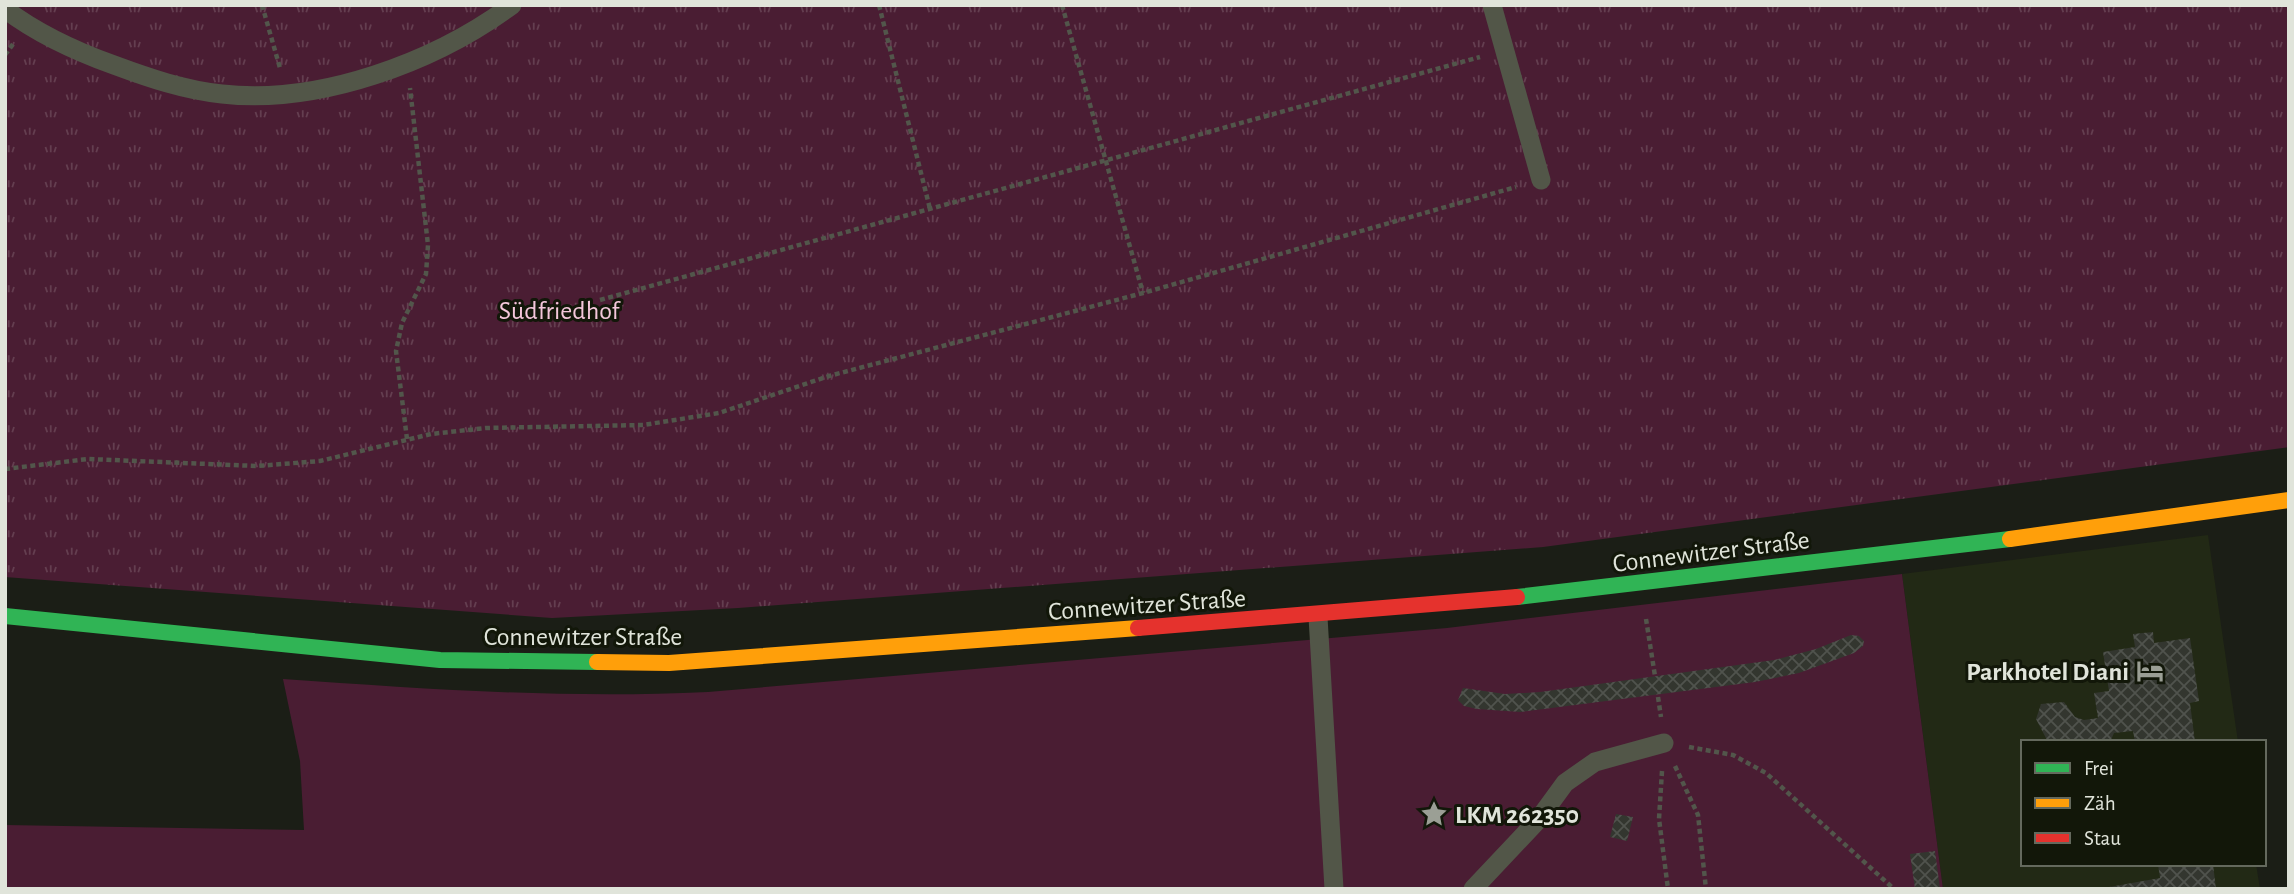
<svg xmlns="http://www.w3.org/2000/svg" width="2294" height="894" viewBox="0 0 2294 894" font-family="'Alegreya Sans',sans-serif">
<style>
.built{fill:#222915}
.park{fill:url(#park-tufts)}
.garden{fill:#4a1d33}
.building{fill:url(#building-cross-hatch)}
.lines{fill:none;stroke-linecap:round;stroke-linejoin:round}
.path{stroke:#52564b;stroke-width:4.5;stroke-dasharray:5 3.5;stroke-linecap:butt}
.lane{stroke:#525648;stroke-width:19}
.fast{stroke:#30b455;stroke-width:16}
.slow{stroke:#ff9f0a;stroke-width:16}
.jam{stroke:#e5322d;stroke-width:16}
.labels{text-anchor:middle;stroke-width:6;stroke-linejoin:round;paint-order:stroke}
.park-label{font-size:26px;fill:#f4c7db;stroke:#121709}
.street-label{font-size:26px;fill:#e0e4da;stroke:#121709}
.poi-label{font-size:26px;font-weight:bold;fill:#e0e4da;stroke:#121709;text-anchor:end}
</style>
<defs>
<pattern id="park-tufts" width="24" height="20" patternUnits="userSpaceOnUse" patternTransform="scale(1.75)"><rect width="24" height="20" fill="#4a1d33"/><path d="M3 7l-1-3M5 7V3M7 7l1-3M15 17l-1-3M17 17v-4M19 17l1-3" fill="none" stroke="#643e50"/></pattern>
<pattern id="building-cross-hatch" width="8" height="8" patternUnits="userSpaceOnUse" patternTransform="scale(1.75)"><rect width="8" height="8" fill="#33362f"/><path d="M0 0l8 8M0 8l8-8" fill="none" stroke="#50534d"/></pattern>
</defs>
<rect width="100%" height="100%" fill="#1b1e16"/>
<!-- built -->
<path class="built" d="M2208,535l30,207h-215v122h233l4,25h-317l-41,-315z"/>
<!-- park -->
<path class="park" d="M5,5h2284v442l-746,100 -805,61 -186,10 -547,-41z"/>
<!-- garden -->
<path class="garden" d="M1902,574l41,315h-1938v-64l299,5 -4,-69 -17,-82c143,10 282,20 425,13l739,-64z"/>
<!-- building -->
<g class="building">
<path d="M2153,632l1,11 36,-5 9,63 -9,2 5,39h-60l-2,-11 -19,2 -4,9h-62l-12,-23 5,-15 23,-2 11,15 9,3 14,-2 -4,-25 15,-2 -6,-39 32,-5 -2,-13z"/>
<path d="M1851,635l8,1 5,5 -1,5 -9,7 -55,20 -44,9 -234,30 -44,-3 -13,-3 -6,-6 5,-12 42,6 35,-2 234,-32 42,-11z"/>
<path d="M1616,814l17,3 -6,24 -17,-4z"/>
<path d="M1935,851l5,38h-25l-5,-35z"/>
<path d="M2158,864h55l3,25h-118l62,-11z"/>
</g>
<g class="lines">
<!-- path -->
<g class="path">
<path d="M262,5l18,63"/>
<path d="M879,5l51,204"/>
<path d="M1062,5l81,288"/>
<path d="M5,55l8,-11"/>
<path d="M600,300l880,-243"/>
<path d="M407,439l-11,-88 6,-28 24,-49 2,-29 -18,-157"/>
<path d="M5,469l83,-10 169,7 63,-5 111,-27 55,-6 157,-3 76,-12 110,-37 314,-83 373,-106"/>
<path d="M1646,619l9,57"/>
<path d="M1658,697l3,20"/>
<path d="M1689,747l44,8 33,18 128,116"/>
<path d="M1675,766l23,49 8,74"/>
<path d="M1662,771l-3,48 9,70"/>
</g>
<!-- lane -->
<g class="lane">
<path d="M1492,5l49,175"/>
<path d="M5,9c33,25 70,42 109,56 35,13 70,25 108,29 97,11 213,-32 290,-89"/>
<path d="M1318,617l16,272"/>
<path d="M1473,889l65,-69 27,-37 30,-21 69,-19"/>
</g>
<!-- fast -->
<g class="fast">
<path d="M1517,597l493,-58"/>
<path d="M5,616l435,44 157,2"/>
</g>
<!-- slow -->
<g class="slow">
<path d="M2010,539l279,-39"/>
<path d="M597,662l72,1 469,-35"/>
</g>
<!-- jam -->
<path class="jam" d="M1138,628l379,-31"/>
</g>
<!-- icons -->
<defs>
<symbol id="hotel-bare" viewBox="-9 -9 18 18"><path d="M-6-4.5h1.5V1H6V5H4.5V3h-9V5H-6ZM-4 0a1.8 1.8 0 1 1 3.6 0ZM.5 0V-2.5h3Q6-2.5 6 0Z" fill="#9b9f95" stroke="#121709" stroke-width="2.5" paint-order="stroke"/></symbol>
<symbol id="sight-bare" viewBox="-9 -9 18 18"><path d="M0-6L1.8-2.2L6-1.7L2.9 1.2L3.7 5.4L0 3.3L-3.7 5.4L-2.9 1.2L-6-1.7L-1.8-2.2Z" fill="#9b9f95" stroke="#121709" stroke-width="2.5" paint-order="stroke"/></symbol>
</defs>
<g fill-rule="evenodd">
<use href="#hotel-bare" x="2131" y="652" width="38" height="38"/>
<use href="#sight-bare" x="1415" y="795" width="38" height="38"/>
</g>
<g class="labels">
<!-- park labels -->
<g class="park-label">
<text x="559" y="319">Südfriedhof</text>
</g>
<!-- street labels -->
<g class="street-label">
<text transform="translate(1711 551) rotate(-7)" y="9">Connewitzer Straße</text>
<text transform="translate(1147 604) rotate(-4)" y="9">Connewitzer Straße</text>
<text x="583" y="645">Connewitzer Straße</text>
</g>
<!-- poi labels -->
<g class="poi-label">
<text x="2129" y="680">Parkhotel Diani</text>
<text x="1455" y="823" text-anchor="start">LKM 262350</text>
</g>
</g>
<!-- border -->
<rect width="2294" height="894" fill="none" stroke="#e0e4da" stroke-width="14"/>
<!-- legend -->
<rect x="2021" y="740" width="245" height="126" fill="#121709" stroke="#64695d" stroke-width="2"/>
<rect x="2035" y="763" width="35" height="10" fill="#30b455" stroke="#64695d" stroke-width="2"/>
<text x="2084" y="775" font-size="21" fill="#e0e4da">Frei</text>
<rect x="2035" y="798" width="35" height="10" fill="#ff9f0a" stroke="#64695d" stroke-width="2"/>
<text x="2084" y="810" font-size="21" fill="#e0e4da">Zäh</text>
<rect x="2035" y="833" width="35" height="10" fill="#e5322d" stroke="#64695d" stroke-width="2"/>
<text x="2084" y="845" font-size="21" fill="#e0e4da">Stau</text>
</svg>
